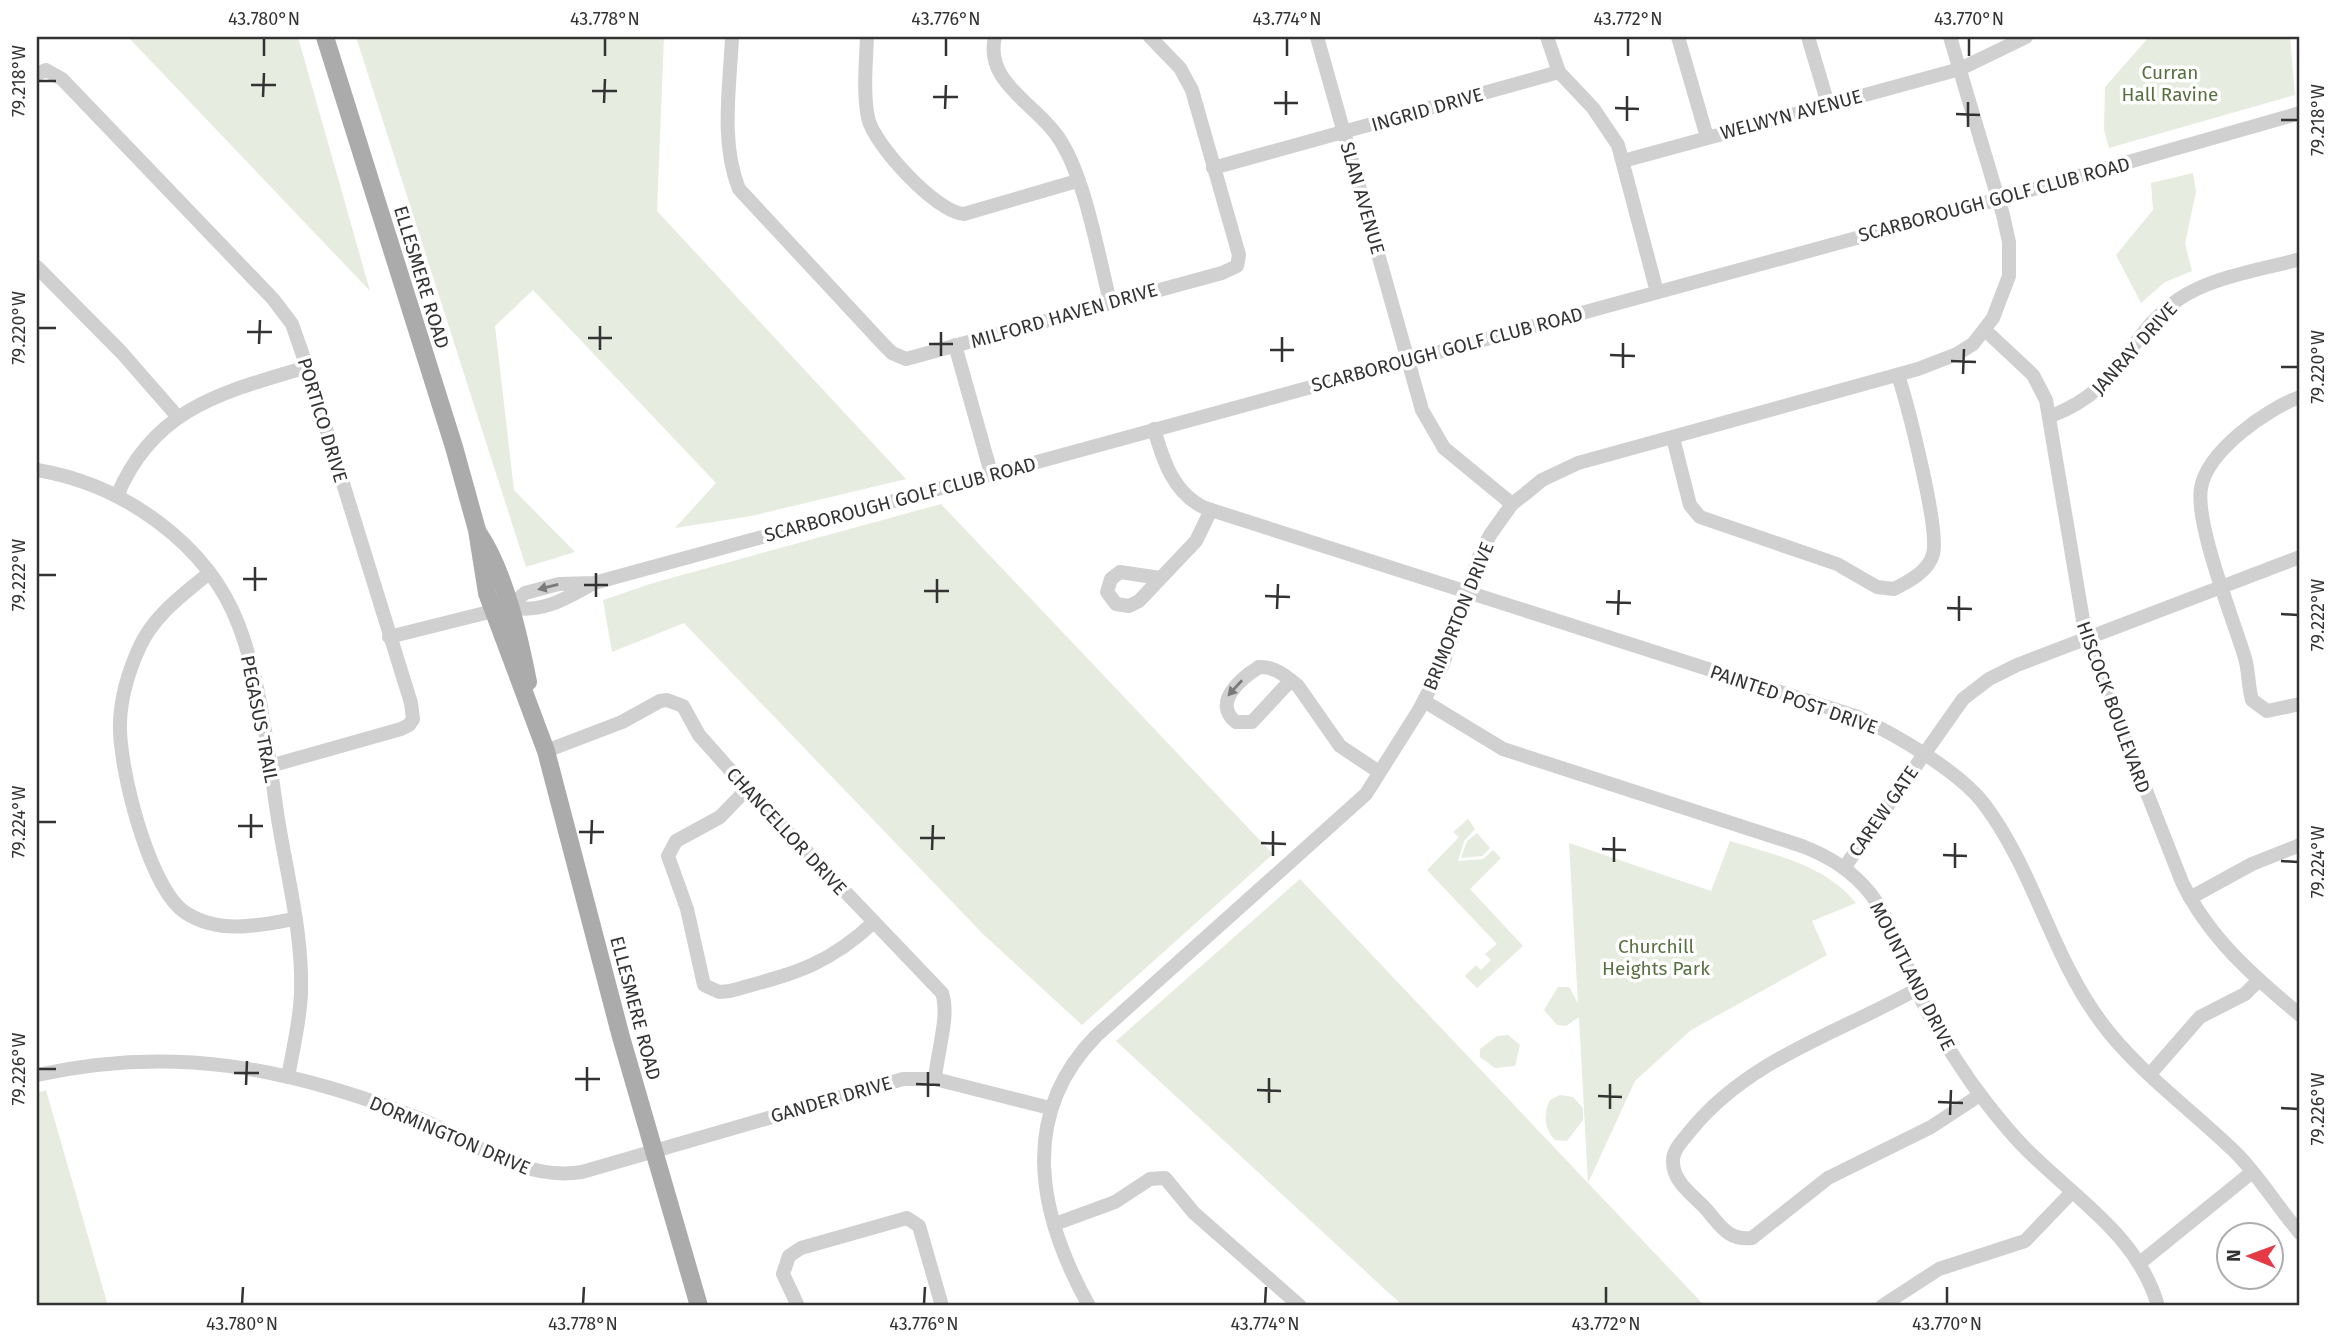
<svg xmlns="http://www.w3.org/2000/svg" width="2337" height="1343" viewBox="0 0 2337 1343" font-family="'Fira Sans',sans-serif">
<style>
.green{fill:#e6ecdf}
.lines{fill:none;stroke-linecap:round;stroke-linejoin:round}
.minor{stroke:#d0d0d0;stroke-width:14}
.major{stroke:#ababab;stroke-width:18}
.oneway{fill:#7a7a7a}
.ticks{fill:none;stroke:#333;stroke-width:2.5}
.labels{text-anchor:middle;stroke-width:7;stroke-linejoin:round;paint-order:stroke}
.park-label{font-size:19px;fill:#56703f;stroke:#fff}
.street-label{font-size:19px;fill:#333;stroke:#fff}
.neatline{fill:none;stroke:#333;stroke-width:2.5}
.ticks-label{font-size:18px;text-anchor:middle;fill:#333}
</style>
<rect width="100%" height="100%" fill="#fff"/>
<!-- green -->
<g class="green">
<path d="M128,37h170l72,254z"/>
<path d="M356,37h308l-7,174 249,268 -155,37 -76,12 41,-45 -183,-193 -38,36 19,164 61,62 -49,15z"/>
<path d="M2149,37h141l5,58 -186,53 -5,-18 1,-43z"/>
<path d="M2193,173l3,19 -11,51 7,28 -27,11 -24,21 -25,-48 37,-45 -2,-27z"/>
<path d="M941,504l332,350 -191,171 -98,-90 -300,-312 -72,29 -9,-52 50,-17z"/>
<path d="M1468,819l7,10 -11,12 -6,20 25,-2 10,-9 8,8 -31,31 53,57 -46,42 -12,-12 11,-11 5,5 10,-10 -6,-6 12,-10 -70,-74 32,-33 -6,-5z"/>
<path d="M1477,833l13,15 -8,8 -21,2 6,-17z"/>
<path d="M1730,841c45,14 95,24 126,62l-44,18 15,34 -136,75 -56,51 -47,102 117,123h-302l-287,-265 184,-162 288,304 -9,-166 -13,9 -9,-1 -13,-15 14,-23h11l9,16 -9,-160 142,48z"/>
<path d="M1508,1035l12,10 -5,21 -20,2 -15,-11v-8l17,-13z"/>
<path d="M46,1090l62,216h-71v-213z"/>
<path d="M1560,1095l13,2 10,11v12l-16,21 -12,-1c-11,-11 -12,-26 -5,-40z"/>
</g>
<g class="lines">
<!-- minor -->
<g class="minor">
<path d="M732,37c-2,49 -12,105 7,152l145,156 8,8 14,6 316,-86 15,-7 2,-11 -47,-165 -12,-22 -30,-31"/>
<path d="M867,37c-1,26 -4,55 1,81 6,27 69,95 96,96l113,-33"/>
<path d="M995,37c-11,45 41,67 63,100 27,39 40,117 52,164"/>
<path d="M1317,37l105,373 22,38 68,56"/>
<path d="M1547,37l12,35 34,36 25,37 39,147"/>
<path d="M1678,37l29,100"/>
<path d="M1808,37l20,67"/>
<path d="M37,74l9,-4 16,9 211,220 19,25 15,43 104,336 2,16 -4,6 -8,4 -131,37"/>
<path d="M1623,161l337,-92 66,-32"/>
<path d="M1213,168l346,-96"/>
<path d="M37,267l85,86 55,63"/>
<path d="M1985,330l48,45 13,25 40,238 96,244c27,56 71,94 118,133"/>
<path d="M955,345l36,128"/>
<path d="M2300,397c-32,11 -93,54 -99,91 -6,37 32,130 44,170 4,14 3,28 7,42l15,11 33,-7"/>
<path d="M2051,416c73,-27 73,-79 128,-117 34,-23 82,-29 121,-40"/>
<path d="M1154,429c9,31 19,64 51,79l653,209c38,18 101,54 126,87 50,66 67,151 117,218 34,47 91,88 133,129 25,24 43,56 66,82"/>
<path d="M1673,438l17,67 10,12 137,47 40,23 17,2c14,-7 35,-18 39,-35 7,-25 -26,-151 -35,-179"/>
<path d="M37,470c85,14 171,73 202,156 23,61 29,128 39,193 9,56 25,116 23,174 -1,28 -8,56 -13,84"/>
<path d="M117,496c37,-89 107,-104 190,-129"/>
<path d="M209,573c-26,22 -54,41 -69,73 -11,24 -19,49 -20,76 -2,43 29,168 66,191 33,21 71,13 108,6"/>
<path d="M1160,578l-40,-6 -9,7 -4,13 9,12 13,2 10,-5 57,-60 15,-31"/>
<path d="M509,607c31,7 57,-8 83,-23"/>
<path d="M389,637l120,-30 16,-14 34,-9 35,-1 1405,-384 301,-86"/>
<path d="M1291,680l-39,42h-16c-24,-19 4,-43 23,-55 15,-1 27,9 39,19l42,60 39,26"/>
<path d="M1424,701l79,48 299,97c84,32 87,86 121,157 14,29 32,56 50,82 17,23 34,45 54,65 50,50 111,86 131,156"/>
<path d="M546,751l76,-29 38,-21 7,-1 16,6 16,29 48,54 195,204c8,23 -5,59 -7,86"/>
<path d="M747,789l-27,28 -44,24 -8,15 19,53 17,76 15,7 11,-1c61,-17 96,-24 144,-69"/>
<path d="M1844,868l119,-169 26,-20 28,-14 283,-108"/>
<path d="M2190,898l62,-34 48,-19"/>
<path d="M1917,989c-78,44 -167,69 -226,141 -7,9 -19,20 -18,32 0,20 20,33 33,47 14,16 22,32 46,29l76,-60 103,-51 49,-32"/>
<path d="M2151,1073l49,-56 45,-23 14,-14"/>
<path d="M37,1075c135,-30 248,-8 376,41 55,21 106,66 169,56l321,-93h32l115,29"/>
<path d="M1055,1224l60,-22 35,-23 15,-1 29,35 106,93"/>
<path d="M2141,1262l110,-89"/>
<path d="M798,1306l-15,-32 6,-18 12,-8 106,-30 12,8 23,80"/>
<path d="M1089,1306c-50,-90 -72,-189 7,-270l270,-242 53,-84 24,-46 36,-107 11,-22 22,-31 13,-10 17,-14 36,-17 340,-94 39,-15 16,-10 20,-26 16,-42v-34l-6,-27 -53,-178"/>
<path d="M1882,1306l57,-37 86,-28 47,-49"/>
</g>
<!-- major -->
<g class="major">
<path d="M325,37l129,410 23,83 10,63 59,158 75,286 78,269"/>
<path d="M479,534c26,39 40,102 49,148"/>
</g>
</g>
<!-- one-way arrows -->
<defs><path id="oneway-solid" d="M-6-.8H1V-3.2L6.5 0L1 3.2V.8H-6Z" transform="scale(1.75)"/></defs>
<g class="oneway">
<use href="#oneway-solid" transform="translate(548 587) rotate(166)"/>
<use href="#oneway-solid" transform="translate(1235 688) rotate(132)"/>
</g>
<!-- ticks -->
<path class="ticks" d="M264,56v-18M605,56v-18M946,56v-18M1287,56v-18M1628,56v-18M1969,56v-18M38,81h18M251,85h25M592,91h25M263,97l1,-24M933,97h25M604,103l1,-24M1274,103h24M1615,108l24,1M945,109l1,-24M1956,114l24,1M1286,115v-24M2281,120h17M1627,121v-25M1968,127v-25M38,328h18M247,332h25M588,338h24M259,344l1,-24M929,344h24M600,350v-24M1270,350h24M1610,355l25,1M941,356v-24M1951,361l25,1M1282,362v-25M2281,367h17M1623,368v-25M1963,374l1,-25M38,575h18M243,579h24M584,585h24M255,591v-24M924,591h25M1265,596l25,1M596,597v-24M1606,602l25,1M937,603v-24M1947,608l25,1M1277,609l1,-25M2281,614l17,1M1618,615l1,-25M1959,621v-25M38,822h18M238,826h25M579,832h25M251,838v-24M920,838h25M1261,843l25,1M591,844l1,-24M1602,849l24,1M932,850l1,-25M1943,855l24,1M1273,856v-25M2281,861l17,1M1614,862v-25M1955,868v-25M38,1069h18M234,1073h25M575,1079h25M916,1084l24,1M246,1085l1,-24M1257,1090l24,1M587,1091v-24M1598,1096l24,1M928,1097v-25M1938,1102l25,1M1269,1103v-25M2281,1108l17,1M1610,1109v-25M1950,1115l1,-25M242,1304l1,-17M583,1304l1,-17M924,1304l1,-17M1265,1304l1,-17M1606,1304v-17M1947,1304v-17"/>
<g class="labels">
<!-- park labels -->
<g class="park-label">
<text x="2170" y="79">Curran<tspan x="2170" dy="22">Hall Ravine</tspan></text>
<text x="1656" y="953">Churchill<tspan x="1656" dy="22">Heights Park</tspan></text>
</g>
<!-- street labels -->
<g class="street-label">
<text transform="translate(1427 109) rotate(-16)" y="7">INGRID DRIVE</text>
<text transform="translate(1791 114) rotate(-15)" y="7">WELWYN AVENUE</text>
<text transform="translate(1363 198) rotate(74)" y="7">SLAN AVENUE</text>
<text transform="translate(1994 199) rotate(-15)" y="7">SCARBOROUGH GOLF CLUB ROAD</text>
<text transform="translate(422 277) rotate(73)" y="7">ELLESMERE ROAD</text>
<text transform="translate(1064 315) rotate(-16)" y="7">MILFORD HAVEN DRIVE</text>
<text transform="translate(2134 348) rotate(-48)" y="7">JANRAY DRIVE</text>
<text transform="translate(1447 349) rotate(-15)" y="7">SCARBOROUGH GOLF CLUB ROAD</text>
<text transform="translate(323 420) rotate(73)" y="7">PORTICO DRIVE</text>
<text transform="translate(900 499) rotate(-15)" y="7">SCARBOROUGH GOLF CLUB ROAD</text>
<text transform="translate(1458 616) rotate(-68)" y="7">BRIMORTON DRIVE</text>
<text transform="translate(1794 699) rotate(19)" y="7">PAINTED POST DRIVE</text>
<text transform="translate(2114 707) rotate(70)" y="7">HISCOCK BOULEVARD</text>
<text transform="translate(260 719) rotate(79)" y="7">PEGASUS TRAIL</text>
<text transform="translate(1883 811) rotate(-55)" y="7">CAREW GATE</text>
<text transform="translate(787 831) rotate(47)" y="7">CHANCELLOR DRIVE</text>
<text transform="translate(1913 976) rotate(63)" y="7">MOUNTLAND DRIVE</text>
<text transform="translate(636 1008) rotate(75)" y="7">ELLESMERE ROAD</text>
<text transform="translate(831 1099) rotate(-16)" y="7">GANDER DRIVE</text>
<text transform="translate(450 1135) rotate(23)" y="7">DORMINGTON DRIVE</text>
</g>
</g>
<!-- border -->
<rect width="2337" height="1343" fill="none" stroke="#ffffff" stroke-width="77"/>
<!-- north arrow -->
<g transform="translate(2250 1256) rotate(271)"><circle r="33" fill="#ffffff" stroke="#adadad" stroke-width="2"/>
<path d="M0-5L12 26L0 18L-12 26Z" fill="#e63946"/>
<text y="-10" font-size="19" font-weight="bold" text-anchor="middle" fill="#333333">N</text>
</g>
<rect x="38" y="38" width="2260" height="1266" class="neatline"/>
<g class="ticks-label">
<text x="264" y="25">43.780°N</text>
<text x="605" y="25">43.778°N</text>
<text x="946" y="25">43.776°N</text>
<text x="1287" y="25">43.774°N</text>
<text x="1628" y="25">43.772°N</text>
<text x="1969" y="25">43.770°N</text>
<text transform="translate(19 81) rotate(-90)" y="6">79.218°W</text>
<text transform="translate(2318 120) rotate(-90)" y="6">79.218°W</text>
<text transform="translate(19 328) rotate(-90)" y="6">79.220°W</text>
<text transform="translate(2318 367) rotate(-90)" y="6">79.220°W</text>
<text transform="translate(19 575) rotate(-90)" y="6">79.222°W</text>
<text transform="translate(2318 615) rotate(-90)" y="6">79.222°W</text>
<text transform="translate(19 822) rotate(-90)" y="6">79.224°W</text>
<text transform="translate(2318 862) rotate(-90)" y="6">79.224°W</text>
<text transform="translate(19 1069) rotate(-90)" y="6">79.226°W</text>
<text transform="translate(2318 1109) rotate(-90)" y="6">79.226°W</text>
<text x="242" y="1330">43.780°N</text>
<text x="583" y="1330">43.778°N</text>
<text x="924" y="1330">43.776°N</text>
<text x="1265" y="1330">43.774°N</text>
<text x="1606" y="1330">43.772°N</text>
<text x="1947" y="1330">43.770°N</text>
</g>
</svg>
